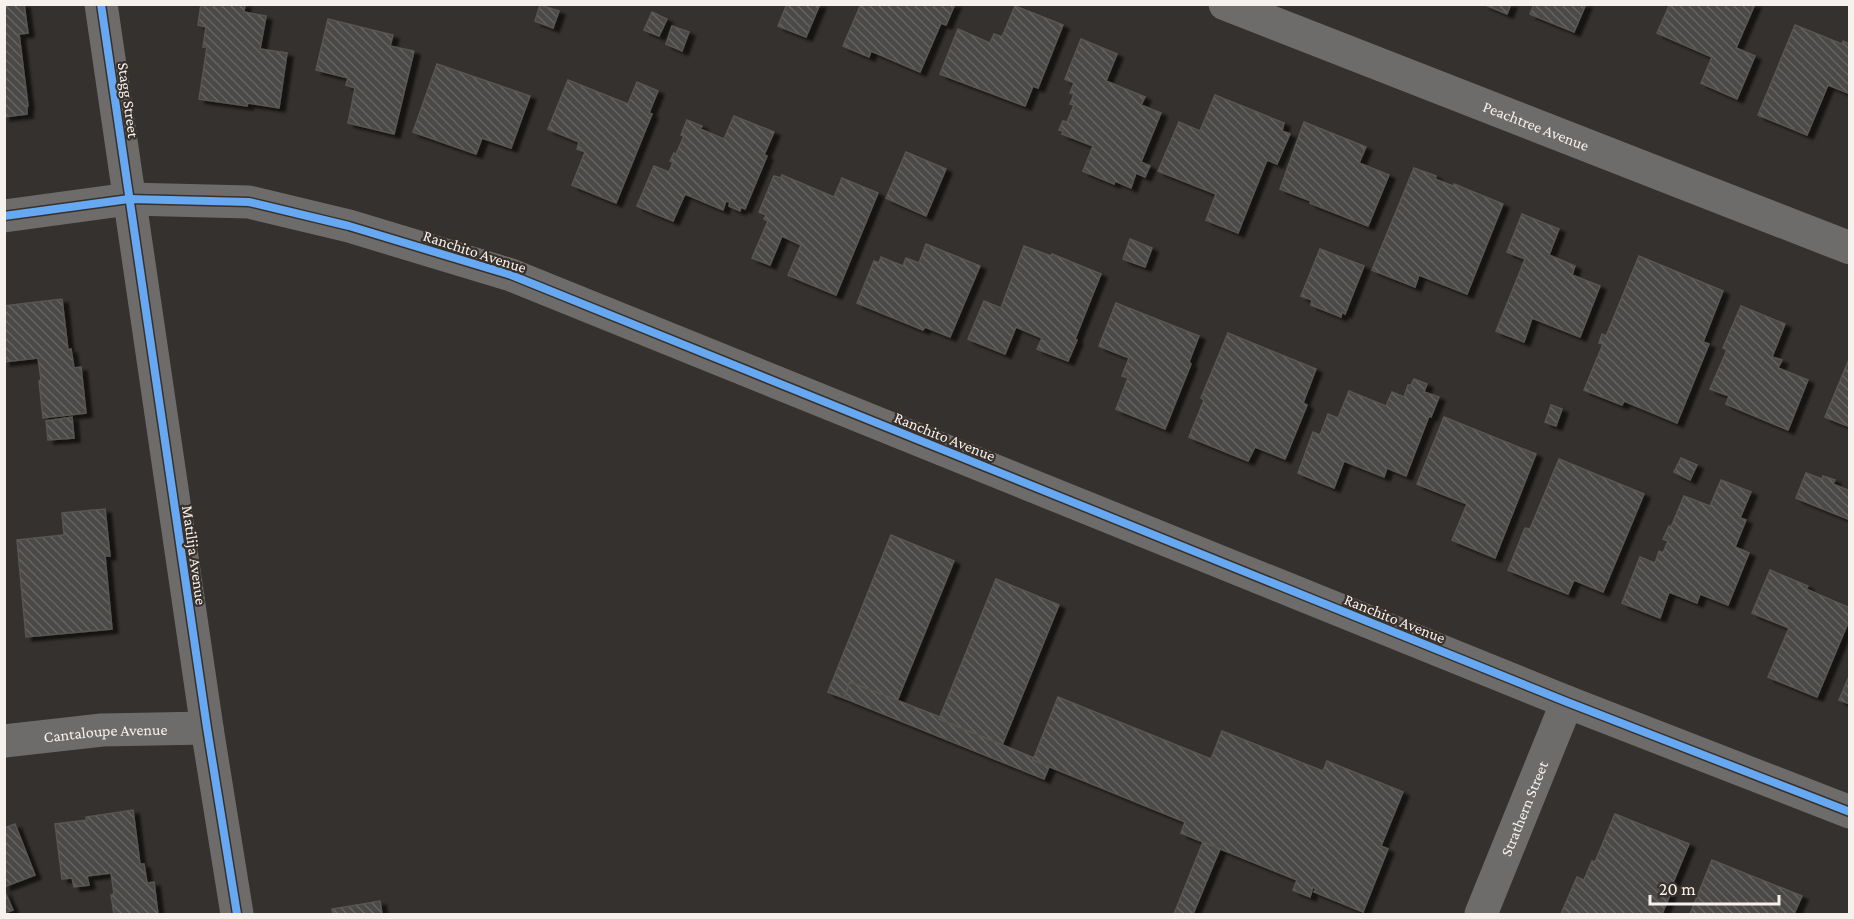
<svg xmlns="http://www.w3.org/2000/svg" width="1854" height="919" viewBox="0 0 1854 919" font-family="'Crimson Pro',serif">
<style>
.building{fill:url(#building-back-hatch);stroke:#585653;stroke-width:1.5;filter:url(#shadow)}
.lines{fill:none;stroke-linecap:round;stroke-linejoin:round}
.minor{stroke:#6e6c6a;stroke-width:33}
.tertiary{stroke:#6e6c6a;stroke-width:33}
.cycleway-casing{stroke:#38312b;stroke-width:11}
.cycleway{stroke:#66a8f1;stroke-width:8}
.labels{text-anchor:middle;stroke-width:4.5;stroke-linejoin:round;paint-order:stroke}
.street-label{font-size:16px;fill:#f6f1ed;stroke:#38312b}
</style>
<defs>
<pattern id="building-back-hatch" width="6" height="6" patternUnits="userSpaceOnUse" patternTransform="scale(1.5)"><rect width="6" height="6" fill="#4b4946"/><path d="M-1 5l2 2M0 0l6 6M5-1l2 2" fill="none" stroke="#666461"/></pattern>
<filter id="shadow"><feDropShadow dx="6" dy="4" stdDeviation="1.5" flood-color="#0009"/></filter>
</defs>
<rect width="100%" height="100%" fill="#35312e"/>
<!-- building -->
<g class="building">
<path d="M4,4h20l4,29 -9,1 9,72h-1v8l-23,3z"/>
<path d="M201,4h44l-1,8 22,4 -6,33 27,4 -8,55 -31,-5 -1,3 -48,-7 8,-52h-4l3,-20 -8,-2z"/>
<path d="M787,4h33l-14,33 -28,-11z"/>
<path d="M861,4h94l-9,21 -5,-2 -21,49 -49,-21 -2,6 -26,-11z"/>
<path d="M1483,4h28l-4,10z"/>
<path d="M1534,4h52l-12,28 -44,-18z"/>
<path d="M1670,4h85l-19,44 19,8 -18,43 -36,-16 11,-26 -55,-24z"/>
<path d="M540,5l19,6 -6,17 -18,-7z"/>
<path d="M1015,6l48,19 -25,63 -5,-2 -8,20 -85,-32 18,-45 32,14 4,-9 8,3z"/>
<path d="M652,12l15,7 -8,17 -15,-6z"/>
<path d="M328,19l65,16 -3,11 24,5 -20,83 -46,-11 7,-35 -9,-3 2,-7 -32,-8z"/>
<path d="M1795,25l47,19 1,-3 7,3v50l-22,-9 -21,50 -49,-20z"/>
<path d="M672,26l17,6 -7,19 -16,-7z"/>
<path d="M1081,39l36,15 -11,27 39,16 -4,8 20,8 -20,49 9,4 -5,11 -9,-4 -5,15 -16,-7 -1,3 -31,-13 10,-25 -31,-12 1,-3 -4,-1 4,-9 4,1 7,-17 -4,-1 4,-10 -4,-1 4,-10 -9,-4z"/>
<path d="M437,64l93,32 -19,52 -29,-10 -6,16 -63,-22z"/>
<path d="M568,80l60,24 9,-22 21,9 -9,22 3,1 -36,89 -44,-18 13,-33 -8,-3 2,-7 -31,-13z"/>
<path d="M1215,95l69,28 -2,8 8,3 -13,30 -10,-4 -29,73 -32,-13 10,-26 -58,-23 21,-49 21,9z"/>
<path d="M734,116l40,16 -10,23 3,1 -22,53 -4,-2 -1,4 -11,-5 1,-4 -4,-1 -3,9 -38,-16 -12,27 -36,-15 17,-40 15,6 4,-10 -3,-1 4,-8 2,1 8,-18 -3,-1 6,-15 15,6 -2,3 24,10z"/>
<path d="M1304,122l62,25 -7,16 30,12 -21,51 -58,-23 1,-2 -31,-12z"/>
<path d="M906,152l40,17 -20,47 -40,-18z"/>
<path d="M1414,168l22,8 -1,3 18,7 1,-2 49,20 -36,90 -48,-19 -4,12 -43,-17z"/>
<path d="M782,175l52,22 8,-19 36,15 -42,102 -48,-20 13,-30 -19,-9 -12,29 -18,-7 16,-37 -4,-2 2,-4 -7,-3 15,-36 7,2z"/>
<path d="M1522,214l37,15 -10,26 26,11 -3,9 28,11 -20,51 -48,-19 -8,24 -28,-11 29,-72 -18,-7z"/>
<path d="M1130,239l22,9 -7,19 -22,-8z"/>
<path d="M926,244l54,22 -30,71 -25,-10 -2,3 -66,-27 17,-42 5,2 2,-6 22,9 3,-8 13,5z"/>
<path d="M1024,246l27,10 1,-2 49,20 -26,65 2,1 -9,21 -31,-12 5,-11 -26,-11 -11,27 -37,-15 16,-38 17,7z"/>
<path d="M1320,249l44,17 -19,48 -3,-2 -1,5 -30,-12 1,-5 -11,-4z"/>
<path d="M1639,256l84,35 -20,51 6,2 -32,79 -53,-22 -2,4 -38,-15 19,-46 -4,-1 3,-9 4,2z"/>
<path d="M62,299l6,51 3,-1 3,19 7,-1 5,46 -43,5 -4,-37 2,-1 -3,-22 -34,4v-56z"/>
<path d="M1116,303l83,33 -10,26 2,2 -26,65 -49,-20 12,-31 -6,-2 7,-18 -30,-12z"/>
<path d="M1741,306l44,18 -13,33 10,3 -4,8 30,12 -20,50 -62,-26 3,-8 -19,-7 17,-39 -4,-2z"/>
<path d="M1228,333l88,36 -13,34 4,2 -22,54 -30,-12 -7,14 -59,-24 15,-37 -3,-2z"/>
<path d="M1850,357v70l-25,-10z"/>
<path d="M1414,379l13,5 -3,8 15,5 -8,20 -2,-1 -23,60 -19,-8 -3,9 -40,-16 -10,27 -36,-15 15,-41 7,3 8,-21 10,4 11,-27 37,15 6,-14 12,5 4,-12h3z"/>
<path d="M1551,405l11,4 -6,17 -11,-4z"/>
<path d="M72,417l2,21 -26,2 -2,-19z"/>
<path d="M1444,417l92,37 -41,104 -43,-18 15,-36 -50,-20z"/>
<path d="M1681,458l16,7 -7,15 -16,-8z"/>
<path d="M1559,459l85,35 -41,98 -29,-12 -6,14 -60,-24 17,-42 5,1z"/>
<path d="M1806,473l16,6 1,-3 12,4 -2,4 17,7v29l-54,-22z"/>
<path d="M1721,480l30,12 -11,26 6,2 -11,27 14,6 -21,52 -28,-11 -3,9 -28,-11 -9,26 -38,-15 18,-46 15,6 4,-12 4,2 5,-12 -5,-2 6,-13 2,1 13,-31 26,10z"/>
<path d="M105,509l5,47h-5l7,73 -86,8 -9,-97 47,-5 -2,-22z"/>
<path d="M891,535l63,26 -57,140 -47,-19 -6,16 -16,-6z"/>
<path d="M1770,570l38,16 -2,3 44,19v10l-33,79 -49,-20 21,-49 -37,-15z"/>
<path d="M996,579l63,26 -57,140 -63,-26z"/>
<path d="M1850,674v30l-11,-4z"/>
<path d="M850,682l90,35 -1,2 95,39 -1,2 16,7 -5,12 -200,-81z"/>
<path d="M1058,697l153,62 11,-28 101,40 4,-10 76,31 -22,54 7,3 -25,63 -49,-20 2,-3 -3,-2 -3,10 -17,-7 4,-10 -116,-47 4,-11 -152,-62z"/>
<path d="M133,810l7,54h4l3,19 7,-1 4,32h-44l-3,-19 3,-1 -3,-21 -24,3 2,9 -15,2 -2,-9 -10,1 -7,-55 32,-4 -1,-3z"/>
<path d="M1615,814l74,30 -21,51h2l-8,19h-101l16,-37 7,3 8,-19 3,1z"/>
<path d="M15,824l20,51 -31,12v-59z"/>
<path d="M1203,842l17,7 -27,65h3h-22z"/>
<path d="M1712,860l90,36 -8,18h-104z"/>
<path d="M4,890l9,20 -9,3z"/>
<path d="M380,901l2,13h-49l-1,-5z"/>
</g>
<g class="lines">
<!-- minor -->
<g class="minor">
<path id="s1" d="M1225,4l625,244"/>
<path d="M4,216l125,-17 120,3 100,24 162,49 1056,427 283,110"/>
<path id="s2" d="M4,741l98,-11 105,-2"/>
<path id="s3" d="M1481,914l86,-212"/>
</g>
<!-- tertiary -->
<path class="tertiary" d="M101,4l106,724 30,186"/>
<defs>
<g id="cycleway">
<path d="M101,4l106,724 30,186"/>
<path d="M4,216l125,-17 120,3 100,24 162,49 1056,427 283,110"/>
</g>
</defs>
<!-- cycleway casing -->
<use href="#cycleway" class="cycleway-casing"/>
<!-- cycleway -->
<use href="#cycleway" class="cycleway"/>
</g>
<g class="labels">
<!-- street labels -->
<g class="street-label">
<text transform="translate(129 100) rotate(82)" y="6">Stagg Street</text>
<text dy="6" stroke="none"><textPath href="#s1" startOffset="334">Peachtree Avenue</textPath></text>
<text transform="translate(475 251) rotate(18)" y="6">Ranchito Avenue</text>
<text transform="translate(945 436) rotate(22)" y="6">Ranchito Avenue</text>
<text transform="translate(195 555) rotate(82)" y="6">Matilija Avenue</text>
<text transform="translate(1395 618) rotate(22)" y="6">Ranchito Avenue</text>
<text dy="6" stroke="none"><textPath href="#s2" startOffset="102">Cantaloupe Avenue</textPath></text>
<text dy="6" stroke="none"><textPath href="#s3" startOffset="114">Strathern Street</textPath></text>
</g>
</g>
<!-- border -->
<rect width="1854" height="919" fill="none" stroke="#f6f1ed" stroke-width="12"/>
<!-- scale -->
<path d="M1650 895v9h129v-9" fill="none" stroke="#f6f1ed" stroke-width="3"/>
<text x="1659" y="895" font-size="18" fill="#f6f1ed" stroke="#38312b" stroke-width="4.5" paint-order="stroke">20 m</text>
</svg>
